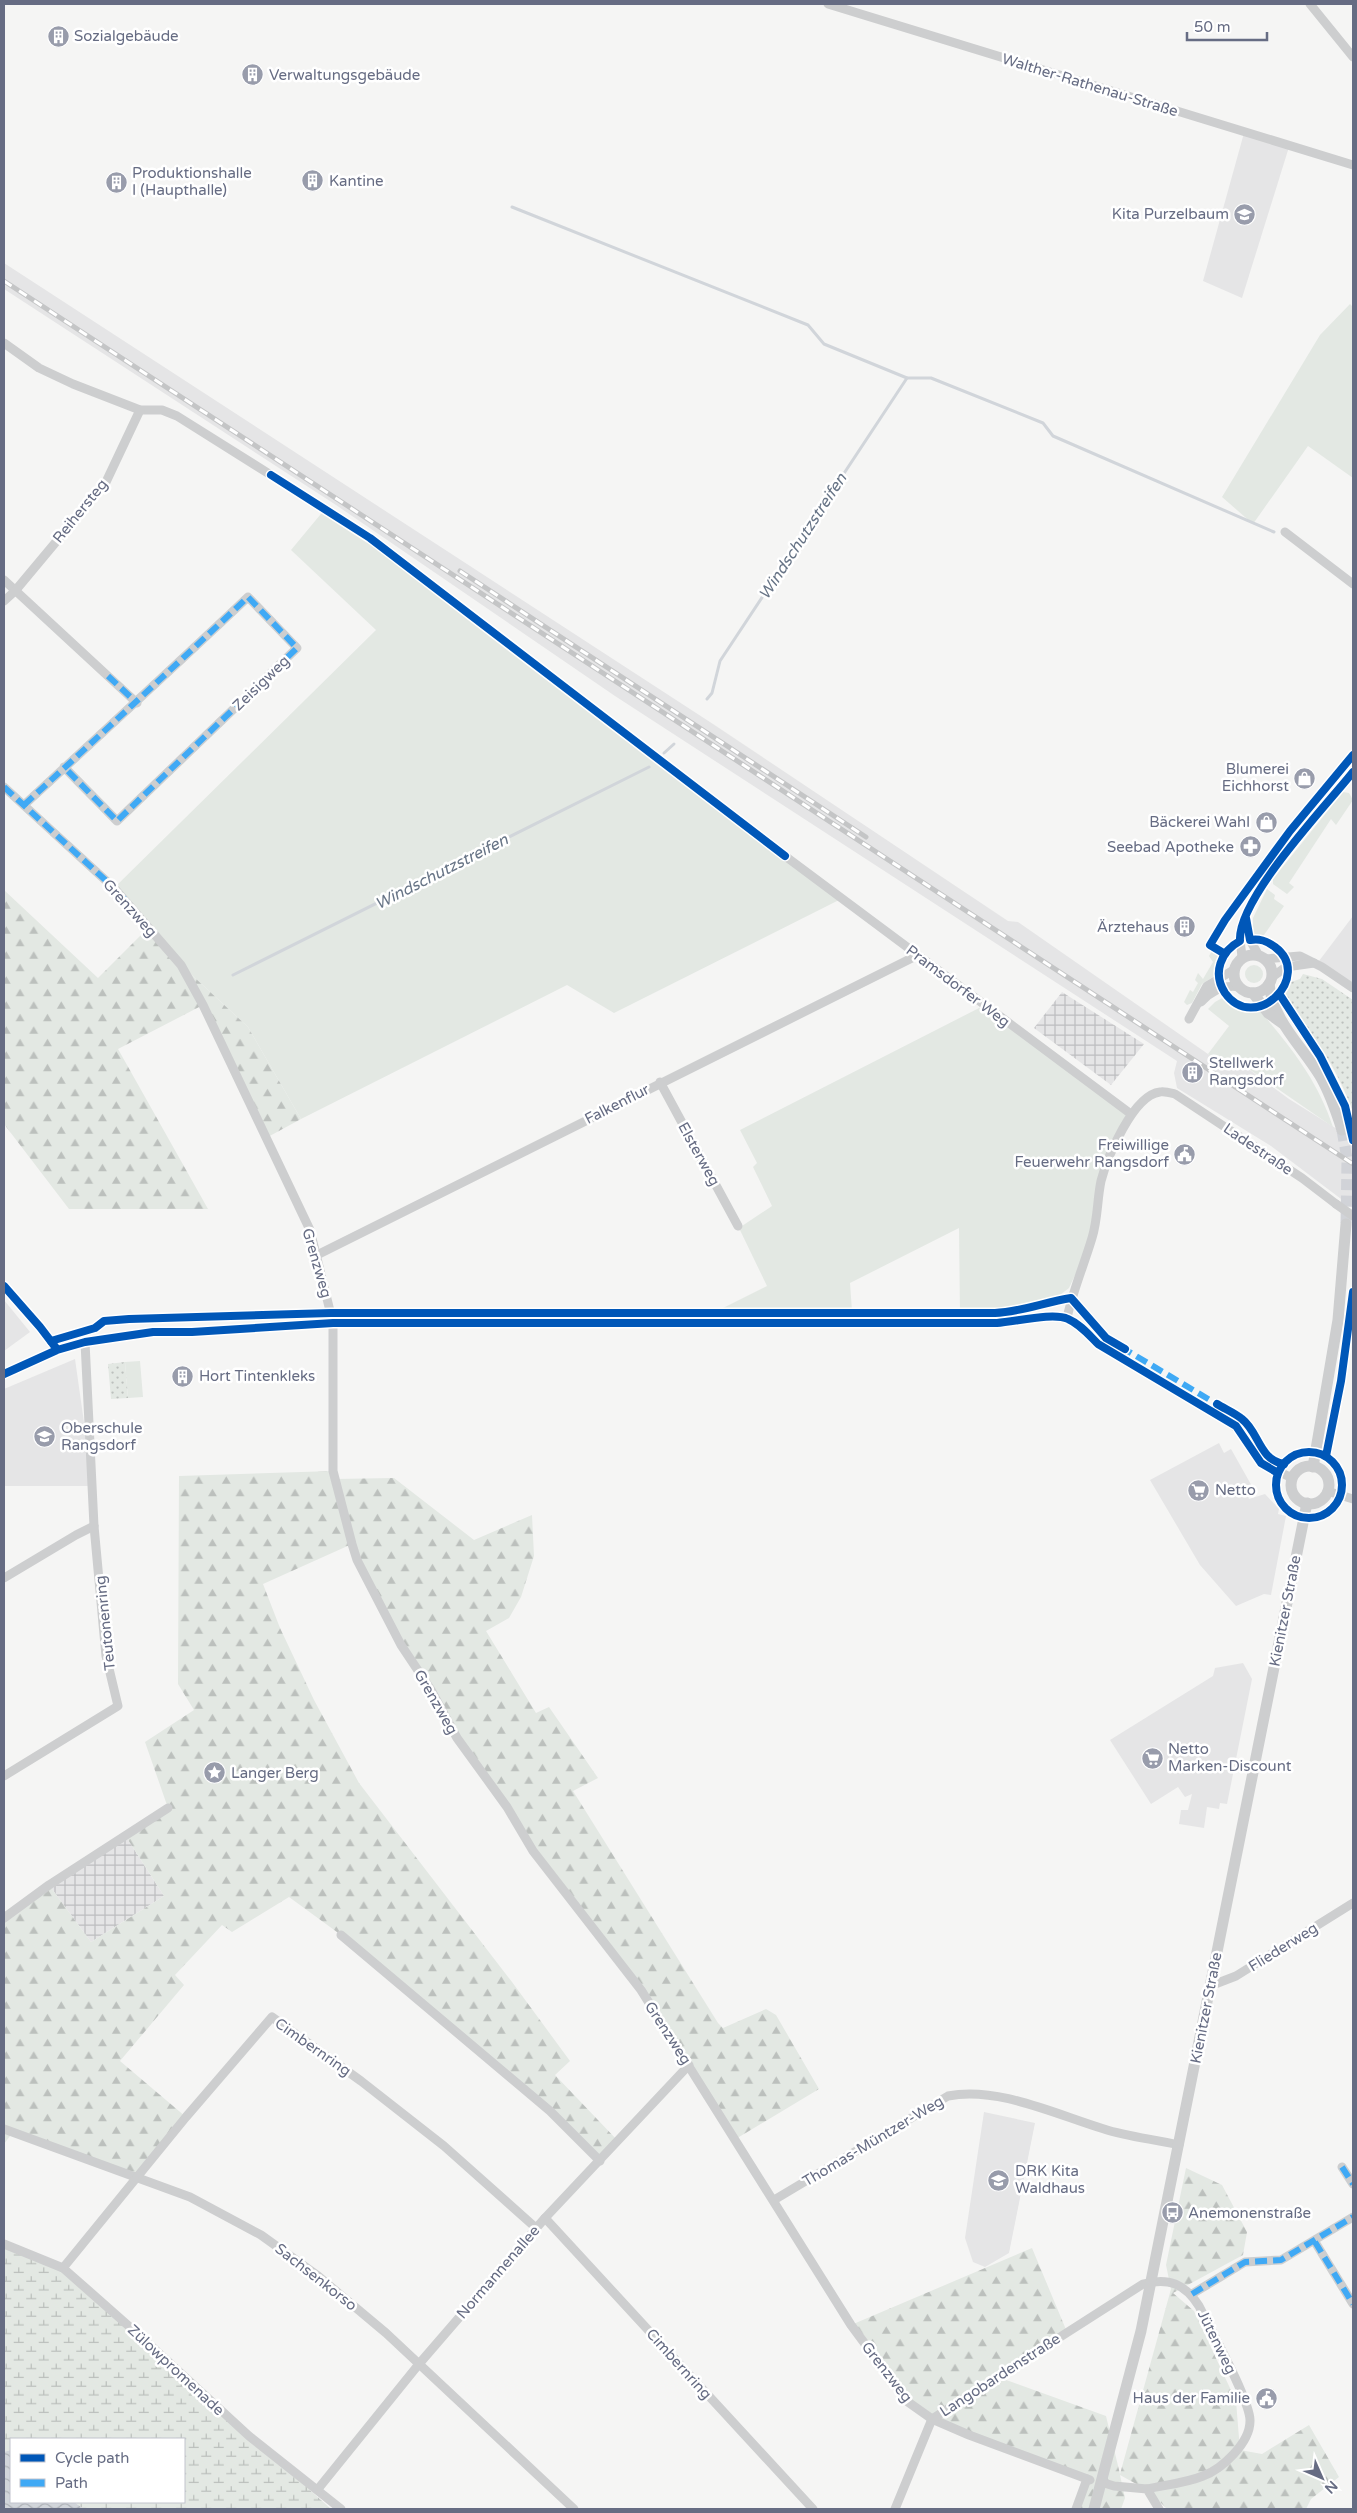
<svg xmlns="http://www.w3.org/2000/svg" width="1357" height="2513" viewBox="0 0 1357 2513" font-family="'Varela Round',sans-serif">
<style>
.built{fill:#e5e5e6}
.industrial{fill:url(#industrial-grid)}
.grass{fill:#e3e8e3}
.forest{fill:url(#forest-firs)}
.wetland{fill:url(#wetland-marsh)}
.park{fill:url(#park-dots)}
.water{fill:url(#water-waves)}
.lines{fill:none;stroke-linecap:round;stroke-linejoin:round}
.stream{stroke:#d1d5da;stroke-width:3}
.tertiary-tunnel{stroke:#d1d3d8;stroke-width:11;stroke-dasharray:11 5.5;stroke-linecap:butt}
.minor{stroke:#cdcecf;stroke-width:9}
.tertiary{stroke:#cdcecf;stroke-width:11}
.rail-casing{stroke:#c4c5c6;stroke-width:5}
.rail{stroke:#fff;stroke-width:3;stroke-dasharray:9;stroke-linecap:butt}
.minor-bridge{stroke:#cdcecf;stroke-width:9}
.quiet{stroke:#3fa9f5;stroke-width:6;stroke-dasharray:12 6;stroke-linecap:butt}
.cycleway-casing{stroke:#fff;stroke-width:11}
.cycleway{stroke:#0057b8;stroke-width:8}
.labels{text-anchor:middle;stroke-width:5;stroke-linejoin:round;paint-order:stroke}
.poi-label{font-size:15px;fill:#666c83;stroke:#fff;text-anchor:start}
.street-label{font-size:15px;fill:#666c83;stroke:#fff}
.water-label{font-size:16px;font-style:italic;fill:#677486;stroke:#fff}
</style>
<defs>
<pattern id="industrial-grid" width="8" height="8" patternUnits="userSpaceOnUse" patternTransform="scale(1.25)"><rect width="8" height="8" fill="#e5e5e6"/><path d="M0 4h8M4 0v8" fill="none" stroke="#bdbec0"/></pattern>
<pattern id="forest-firs" width="22" height="20" patternUnits="userSpaceOnUse" patternTransform="scale(1.25)"><rect width="22" height="20" fill="#e3e8e3"/><path d="M5 1l3.5 6h-7zM16 11l3.5 6h-7z" fill="#bcc0bd"/></pattern>
<pattern id="wetland-marsh" width="20" height="14" patternUnits="userSpaceOnUse" patternTransform="scale(1.25)"><rect width="20" height="14" fill="#e3e8e3"/><path d="M1 5h8M5 5V1M11 12h8M15 12V8" fill="none" stroke="#bcc0bd"/></pattern>
<pattern id="park-dots" width="8" height="8" patternUnits="userSpaceOnUse" patternTransform="scale(1.25)"><rect width="8" height="8" fill="#e3e8e3"/><path d="M2 2h.1M6 6h.1" fill="none" stroke="#bcc0bd" stroke-width="1.8" stroke-linecap="round"/></pattern>
<pattern id="water-waves" width="16" height="10" patternUnits="userSpaceOnUse" patternTransform="scale(1.25)"><rect width="16" height="10" fill="#d1d5da"/><path d="M0 5q4-4 8 0t8 0" fill="none" stroke="#adb1b6"/></pattern>
</defs>
<rect width="100%" height="100%" fill="#f5f5f4"/>
<!-- built -->
<g class="built">
<path d="M1244,133l45,14 -47,151 -39,-17z"/>
<path d="M4,263l709,461 295,197 10,1 190,132 19,13 16,-2 46,34 64,40v69l-82,-62 -94,-58 -3,-15 3,-12 -562,-365 -279,-191 -332,-216z"/>
<path d="M1353,916v67l-34,-22z"/>
<path d="M4,1300l26,32 -26,19z"/>
<path d="M75,1359l18,127h-89v-97z"/>
<path d="M1219,1443l5,10 7,-4 22,39 -7,4 3,7 16,-5 14,15 -1,5 8,2 -15,79 -7,-1 -28,12 -36,-41 -50,-85z"/>
<path d="M1243,1663l9,16 -25,125 -7,-1 -1,6 -12,-2 -3,21 -25,-4 2,-14h7l4,-16 -7,3 -7,-10 -27,17 -41,-64 103,-64 2,-8z"/>
<path d="M984,2112l51,11 -26,130 -24,14 -12,-5 -8,-24z"/>
</g>
<!-- industrial -->
<g class="industrial">
<path d="M1062,992l82,52 -33,41 -77,-57z"/>
<path d="M125,1835l39,61 -73,46 -42,-57z"/>
</g>
<!-- grass -->
<g class="grass">
<path d="M1350,304l3,3v171l-45,-32 -55,78 -31,-27 98,-162z"/>
<path d="M325,509l102,73 414,317 -227,114 -47,-28 -266,134 -53,-92 -67,-62 -67,-77 262,-258 -85,-80z"/>
<path d="M1343,792l6,1 4,7 -17,25 -5,-6 -42,64 5,4 -7,7 -14,-10v-5z"/>
<path d="M1267,889l8,6 -1,4 10,7 -20,29 -11,2v-19z"/>
<path d="M1213,949l8,7 -6,14 1,5 -14,9 -10,19 -5,2 -3,-3 6,-12 3,2 5,-9 -3,-3 3,-7 5,6 10,-17 -4,-6z"/>
<circle cx="1254" cy="974" r="9"/>
<path d="M1224,997l19,13 17,1c31,36 58,70 73,116l-90,-62 -16,2 -19,-13 21,-28 -21,-17 7,-7z"/>
<path d="M983,1006l148,108 -30,68 -9,57 -23,49 -17,13 -22,11 -21,4 -49,-1 -1,-87 -109,55 2,28 -137,1 52,-26 -28,-58 33,-22 -19,-39 4,-4 -17,-33z"/>
<path d="M140,1361l3,36 -15,1 -3,-36z"/>
</g>
<!-- forest -->
<g class="forest">
<path d="M4,890l94,88 51,-51 32,38 67,62 53,92 -35,19 -63,-133 -85,44 90,160h-139l-65,-85z"/>
<path d="M333,1471l1,8 60,-1 80,62 58,-25 2,41 -13,41 -12,21 -23,13 50,82 13,-6 49,71 -25,13 145,232 5,5 43,-19 10,6 43,74 -85,51 -93,-150 -108,-139 -132,-206 -49,-101 -89,40 17,44 34,72 45,83 153,199 58,79 -15,14 63,66 -18,20 -50,-50 -209,-176 -52,-38 -57,35 -10,-7 -47,50 9,10 -64,76 66,56 -48,61 -125,-46 -9,12v-226l45,-33 42,57 73,-46 -39,-61 43,-27 -23,-66 49,-32 -16,-26 1,-208z"/>
<path d="M1186,2168l36,17 25,47 -4,23 -70,38 21,18 42,90 4,49 22,4 47,-29 30,52 -28,22 -5,10h-139l-18,-18 -29,-16 5,23 -4,11h-45l11,-30 -118,-44 -61,-33 -57,-77 181,-77 35,84 -69,45 108,39 14,58 51,-185 -5,-24z"/>
</g>
<!-- wetland -->
<path class="wetland" d="M4,2244l59,24 268,241h-247l-10,-7h110v-63h-173v11l-7,2z"/>
<!-- park -->
<g class="park">
<path d="M1303,974l19,5 31,21v112c-8,-22 -18,-43 -31,-62 -13,-19 -29,-34 -38,-55l7,-13 9,-3z"/>
<path d="M125,1362l3,36 -17,1 -3,-35z"/>
</g>
<!-- water -->
<path class="water" d="M11,2450v52h63l10,7h-80v-57z"/>
<g class="lines">
<!-- stream -->
<g class="stream">
<path d="M512,207l296,118 16,19 83,34h24l112,45 10,13 221,96"/>
<path d="M707,699l5,-6 8,-32 187,-283"/>
<path d="M664,753l10,-9"/>
<path d="M233,975l416,-208"/>
</g>
<!-- tertiary-tunnel -->
<path class="tertiary-tunnel" d="M1342,1130l5,29 -1,65"/>
<!-- minor -->
<g class="minor">
<path d="M828,4l525,161"/>
<path d="M1310,4l43,53"/>
<path d="M4,343l35,25 34,16 67,26h22l15,6 94,59"/>
<path d="M1285,532l68,52"/>
<path d="M4,580l133,123"/>
<path d="M4,601l11,-10 91,-109 34,-72"/>
<path d="M4,787l110,101 67,77 22,40 107,225 23,93v148l19,73 5,16 44,85 30,45 26,48 50,69 26,44 108,139 210,335 57,77 24,17 37,16 121,45"/>
<path d="M24,805c75,-69 150,-138 224,-208l49,51 -180,173 -53,-54"/>
<path d="M785,856l346,258"/>
<path d="M1246,918l4,22 9,16"/>
<path d="M1242,959c0,-9 -3,-18 -2,-27 7,-43 84,-124 113,-160"/>
<path d="M1265,959l35,-3 22,11 31,21"/>
<path d="M1272,977l14,-10 28,-4"/>
<path d="M1201,1002c10,-11 24,-18 39,-15"/>
<path d="M1189,1019l18,-33 28,-17"/>
<path d="M660,1082l78,144"/>
<path d="M317,1255l601,-300"/>
<path d="M4,1286l36,41 17,23"/>
<path d="M1067,1318c6,-28 17,-53 25,-80 6,-19 5,-38 9,-57 6,-23 32,-86 59,-89 4,-1 11,1 15,2l127,84 34,26"/>
<path d="M1067,1318l15,9 16,17 129,76 14,12 20,31 31,15"/>
<path d="M4,1374l53,-24 28,-8 68,-10h39l141,-9h664l48,-6 22,1"/>
<path d="M1327,1491l26,8"/>
<path d="M4,1578l72,-43 18,-9"/>
<path d="M4,1776l114,-70 -12,-50 -12,-130 -9,-184"/>
<path d="M4,1918l45,-33 119,-77"/>
<path d="M341,1935l209,176 50,50"/>
<path d="M1210,1986l26,-10 117,-73"/>
<path d="M4,2129l186,68 71,38 57,41 68,57 188,176"/>
<path d="M1342,2167l11,17"/>
<path d="M774,2200l174,-104c50,-10 109,19 156,33 24,8 50,10 75,16"/>
<path d="M545,2218l268,291"/>
<path d="M1315,2242l38,62"/>
<path d="M4,2244l59,24 85,75 101,93 92,73"/>
<path d="M63,2268l123,-151 86,-100 89,64 83,65 92,82"/>
<path d="M1192,2294l53,-32 36,-2 72,-43"/>
<path d="M1101,2482l13,4 33,3 12,20"/>
<path d="M318,2489l101,-125 126,-146 144,-153"/>
<path d="M895,2509l37,-90 211,-135c26,-7 42,0 56,22 11,22 52,96 51,115 0,22 -28,48 -47,55 -17,7 -38,9 -56,13"/>
<path d="M1076,2509l11,-30"/>
</g>
<!-- tertiary -->
<g class="tertiary">
<circle cx="1253" cy="974" r="19"/>
<path d="M1269,984c4,37 33,62 51,92 10,17 16,35 22,54"/>
<path d="M1253,993l15,20 14,10"/>
<circle cx="1310" cy="1485" r="19"/>
<path d="M1313,1467l25,-147 8,-96"/>
<path d="M1094,2509l47,-178 166,-828"/>
</g>
<defs>
<g id="rail">
<path d="M4,281l1349,883"/>
<path d="M460,571l406,266"/>
</g>
</defs>
<!-- rail casing -->
<use href="#rail" class="rail-casing"/>
<!-- rail -->
<use href="#rail" class="rail"/>
<!-- minor-bridge -->
<path class="minor-bridge" d="M1336,1204l17,12"/>
<!-- quiet -->
<g class="quiet">
<path d="M108,676l29,27"/>
<path d="M4,787l110,101 13,14"/>
<path d="M24,805c75,-69 150,-138 224,-208l49,51 -180,173 -53,-54"/>
<path d="M1121,1347l99,59"/>
<path d="M1342,2167l11,17"/>
<path d="M1315,2242l38,62"/>
<path d="M1192,2294l53,-32 36,-2 72,-43"/>
</g>
<defs>
<g id="cycleway">
<path d="M271,475l99,63 415,318"/>
<path d="M1246,918l4,22c10,-2 17,1 25,7 39,29 -20,88 -50,46 -13,-20 -4,-42 15,-52 -3,-42 86,-135 113,-169"/>
<path d="M1225,954l-15,-9 15,-25 65,-89 63,-76"/>
<path d="M1280,995l40,61 25,50 8,34"/>
<path d="M4,1286l36,41 16,21"/>
<path d="M51,1341l44,-13 9,-7 25,-2 202,-6h664c26,-1 50,-11 76,-15l35,40 19,11"/>
<path d="M4,1374l53,-24 28,-8 68,-10h39l141,-9h664c18,-1 56,-11 71,-4 12,5 21,16 30,25l138,82 25,37 17,10"/>
<path d="M1217,1404c8,5 18,9 25,15 17,13 17,41 42,45"/>
<circle cx="1309" cy="1485" r="33"/>
<path d="M1326,1456l15,-75 12,-89"/>
</g>
</defs>
<!-- cycleway casing -->
<use href="#cycleway" class="cycleway-casing"/>
<!-- cycleway -->
<use href="#cycleway" class="cycleway"/>
</g>
<!-- icons -->
<defs>
<symbol id="building-disc" viewBox="-11 -11 22 22"><circle r="9.5" fill="#989cab" stroke="#fff"/><path d="M-4-6H4V6H1V3H-1V6H-4ZM-2.5-4.3h1.7v1.8h-1.7ZM.8-4.3h1.7v1.8H.8ZM-2.5-1h1.7V.8h-1.7ZM.8-1h1.7V.8H.8Z" fill="#fff"/></symbol>
<symbol id="school-disc" viewBox="-11 -11 22 22"><circle r="9.5" fill="#989cab" stroke="#fff"/><path d="M0-5L7-2L0 1L-7-2ZM-4 1L0 2.5L4 1V4Q0 6-4 4Z" fill="#fff"/></symbol>
<symbol id="shop-disc" viewBox="-11 -11 22 22"><circle r="9.5" fill="#989cab" stroke="#fff"/><path d="M-5-2.5h2.3a2.7 3.5 0 0 1 5.4 0H5L5.5 6h-11ZM-1.5-2.5h3a1.5 2.3 0 0 0-3 0Z" fill="#fff"/></symbol>
<symbol id="pharmacy-disc" viewBox="-11 -11 22 22"><circle r="9.5" fill="#989cab" stroke="#fff"/><path d="M-2-6h4v4h4v4h-4v4h-4v-4h-4v-4h4Z" fill="#fff"/></symbol>
<symbol id="civic-disc" viewBox="-11 -11 22 22"><circle r="9.5" fill="#989cab" stroke="#fff"/><path d="M-.6-6.5H3V-4.5H.6V-3L4-1V1h2V6H-6V1h2V-1L-.6-3ZM-1.2 2.5V6h2.4V2.5Z" fill="#fff"/></symbol>
<symbol id="supermarket-disc" viewBox="-11 -11 22 22"><circle r="9.5" fill="#989cab" stroke="#fff"/><path d="M-6-5.5h2.5l.6 2H6L4.5 2H-2.5L-4.4-4H-6ZM-1.5 3.2a1.3 1.3 0 1 0 .1 0ZM3 3.2a1.3 1.3 0 1 0 .1 0Z" fill="#fff"/></symbol>
<symbol id="sight-disc" viewBox="-11 -11 22 22"><circle r="9.5" fill="#989cab" stroke="#fff"/><path d="M0-6L1.8-2.2L6-1.7L2.9 1.2L3.7 5.4L0 3.3L-3.7 5.4L-2.9 1.2L-6-1.7L-1.8-2.2Z" fill="#fff"/></symbol>
<symbol id="bus-disc" viewBox="-11 -11 22 22"><circle r="9.5" fill="#989cab" stroke="#fff"/><path d="M-5-6H5V4H4V6H2V4H-2V6H-4V4H-5ZM-3.5-4V0h7V-4ZM-3.5 1.2v1.5H-2V1.2ZM2 1.2v1.5H3.5V1.2Z" fill="#fff"/></symbol>
</defs>
<g fill-rule="evenodd">
<use href="#building-disc" x="46" y="24" width="25" height="25"/>
<use href="#building-disc" x="240" y="62" width="25" height="25"/>
<use href="#building-disc" x="300" y="168" width="25" height="25"/>
<use href="#building-disc" x="104" y="170" width="25" height="25"/>
<use href="#school-disc" x="1232" y="202" width="25" height="25"/>
<use href="#shop-disc" x="1292" y="766" width="25" height="25"/>
<use href="#shop-disc" x="1254" y="810" width="25" height="25"/>
<use href="#pharmacy-disc" x="1238" y="834" width="25" height="25"/>
<use href="#building-disc" x="1172" y="914" width="25" height="25"/>
<use href="#building-disc" x="1180" y="1060" width="25" height="25"/>
<use href="#civic-disc" x="1172" y="1142" width="25" height="25"/>
<use href="#building-disc" x="170" y="1364" width="25" height="25"/>
<use href="#school-disc" x="32" y="1424" width="25" height="25"/>
<use href="#supermarket-disc" x="1186" y="1478" width="25" height="25"/>
<use href="#supermarket-disc" x="1140" y="1746" width="25" height="25"/>
<use href="#sight-disc" x="202" y="1760" width="25" height="25"/>
<use href="#school-disc" x="986" y="2168" width="25" height="25"/>
<use href="#bus-disc" x="1160" y="2200" width="25" height="25"/>
<use href="#civic-disc" x="1254" y="2386" width="25" height="25"/>
</g>
<g class="labels">
<!-- poi labels -->
<g class="poi-label">
<text x="74" y="41">Sozialgebäude</text>
<text x="269" y="80">Verwaltungsgebäude</text>
<text x="132" y="178">Produktionshalle<tspan x="132" dy="17">I (Haupthalle)</tspan></text>
<text x="329" y="186">Kantine</text>
<text x="1229" y="219" text-anchor="end">Kita Purzelbaum</text>
<text x="1289" y="774" text-anchor="end">Blumerei<tspan x="1289" dy="17">Eichhorst</tspan></text>
<text x="1250" y="827" text-anchor="end">Bäckerei Wahl</text>
<text x="1234" y="852" text-anchor="end">Seebad Apotheke</text>
<text x="1169" y="932" text-anchor="end">Ärztehaus</text>
<text x="1209" y="1068">Stellwerk<tspan x="1209" dy="17">Rangsdorf</tspan></text>
<text x="1169" y="1150" text-anchor="end">Freiwillige<tspan x="1169" dy="17">Feuerwehr Rangsdorf</tspan></text>
<text x="199" y="1381">Hort Tintenkleks</text>
<text x="61" y="1433">Oberschule<tspan x="61" dy="17">Rangsdorf</tspan></text>
<text x="1215" y="1495">Netto</text>
<text x="1168" y="1754">Netto<tspan x="1168" dy="17">Marken-Discount</tspan></text>
<text x="231" y="1778">Langer Berg</text>
<text x="1015" y="2176">DRK Kita<tspan x="1015" dy="17">Waldhaus</tspan></text>
<text x="1188" y="2218">Anemonenstraße</text>
<text x="1250" y="2403" text-anchor="end">Haus der Familie</text>
</g>
<!-- street labels -->
<g class="street-label">
<text transform="translate(1090 85) rotate(17)" y="5">Walther-Rathenau-Straße</text>
<text transform="translate(80 511) rotate(-51)" y="5">Reihersteg</text>
<text transform="translate(261 683) rotate(-44)" y="5">Zeisigweg</text>
<text transform="translate(130 908) rotate(48)" y="5">Grenzweg</text>
<text transform="translate(958 986) rotate(37)" y="5">Pramsdorfer Weg</text>
<text transform="translate(617 1104) rotate(-27)" y="5">Falkenflur</text>
<text transform="translate(1258 1149) rotate(34)" y="5">Ladestraße</text>
<text transform="translate(699 1154) rotate(61)" y="5">Elsterweg</text>
<text transform="translate(317 1263) rotate(74)" y="5">Grenzweg</text>
<text transform="translate(1285 1611) rotate(-79)" y="5">Kienitzer Straße</text>
<text transform="translate(105 1623) rotate(-96)" y="5">Teutonenring</text>
<text transform="translate(436 1702) rotate(60)" y="5">Grenzweg</text>
<text transform="translate(1283 1947) rotate(-32)" y="5">Fliederweg</text>
<text transform="translate(1206 2008) rotate(-79)" y="5">Kienitzer Straße</text>
<text transform="translate(668 2033) rotate(57)" y="5">Grenzweg</text>
<text transform="translate(313 2047) rotate(35)" y="5">Cimbernring</text>
<text transform="translate(873 2141) rotate(-31)" y="5">Thomas-Müntzer-Weg</text>
<text transform="translate(498 2272) rotate(-49)" y="5">Normannenallee</text>
<text transform="translate(316 2277) rotate(38)" y="5">Sachsenkorso</text>
<text transform="translate(1217 2342) rotate(64)" y="5">Jütenweg</text>
<text transform="translate(679 2364) rotate(48)" y="5">Cimbernring</text>
<text transform="translate(176 2370) rotate(43)" y="5">Zülowpromenade</text>
<text transform="translate(887 2372) rotate(52)" y="5">Grenzweg</text>
<text transform="translate(1000 2375) rotate(-33)" y="5">Langobardenstraße</text>
</g>
<!-- water labels -->
<g class="water-label">
<text transform="translate(802 536) rotate(-57)" y="6">Windschutzstreifen</text>
<text transform="translate(441 871) rotate(-27)" y="6">Windschutzstreifen</text>
</g>
</g>
<!-- border -->
<rect width="1357" height="2513" fill="none" stroke="#666c83" stroke-width="10"/>
<!-- legend -->
<rect x="10" y="2438" width="175" height="65" fill="#ffffff" stroke="#c2c4cd"/>
<rect x="20" y="2454" width="25" height="8" fill="#0057b8" stroke="#c2c4cd"/>
<text x="55" y="2463" font-size="15" fill="#666c83">Cycle path</text>
<rect x="20" y="2479" width="25" height="8" fill="#3fa9f5" stroke="#c2c4cd"/>
<text x="55" y="2488" font-size="15" fill="#666c83">Path</text>
<!-- north arrow -->
<g transform="translate(1322 2478) rotate(135)" stroke="#ffffff" stroke-width="4" paint-order="stroke">
<path d="M0-4L9 19L0 12L-9 19Z" fill="#666c83"/>
<text y="-8" font-size="14" font-weight="bold" text-anchor="middle" fill="#666c83">N</text>
</g>
<!-- scale -->
<path d="M1187 32v8h80v-8" fill="none" stroke="#666c83" stroke-width="2.5"/>
<text x="1194" y="32" font-size="15" fill="#666c83" stroke="#ffffff" stroke-width="4" paint-order="stroke">50 m</text>
</svg>
